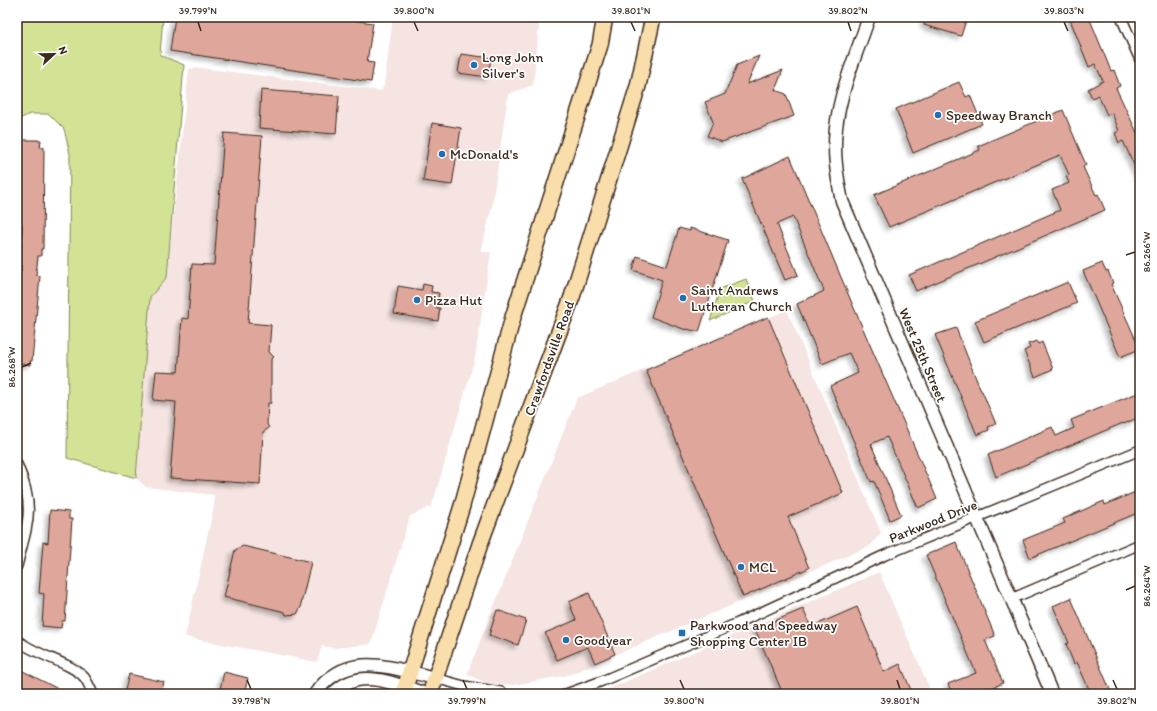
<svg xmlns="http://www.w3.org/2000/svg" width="1157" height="711" viewBox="0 0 1157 711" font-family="Itim,sans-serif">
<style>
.built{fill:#f5e4e1}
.green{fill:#d2e396;stroke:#86865a}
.building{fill:#dfa69b;stroke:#3b2a1e;filter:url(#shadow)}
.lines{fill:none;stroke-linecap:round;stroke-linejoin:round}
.minor-casing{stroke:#3b2a1e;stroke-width:12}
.tertiary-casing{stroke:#3b2a1e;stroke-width:15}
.primary-casing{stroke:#3b2a1e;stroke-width:18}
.minor{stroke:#fff;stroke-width:9}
.tertiary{stroke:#fff;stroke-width:12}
.primary{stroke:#f9ddab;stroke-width:15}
.ticks{fill:none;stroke:#3b2a1e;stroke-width:1.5}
.poi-dot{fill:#1f6fb2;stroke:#fff;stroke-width:1.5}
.labels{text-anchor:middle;stroke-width:3.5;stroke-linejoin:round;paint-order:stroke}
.poi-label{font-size:14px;fill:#3b2a1e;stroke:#fff;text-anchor:start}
.street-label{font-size:14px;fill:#3b2a1e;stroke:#fff}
.neatline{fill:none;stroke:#3b2a1e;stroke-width:1.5}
.ticks-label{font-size:10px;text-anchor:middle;fill:#3b2a1e}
</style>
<defs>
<filter id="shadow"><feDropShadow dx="-3.5" dy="3.5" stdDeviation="2" flood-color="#0004"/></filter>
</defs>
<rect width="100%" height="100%" fill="#fff"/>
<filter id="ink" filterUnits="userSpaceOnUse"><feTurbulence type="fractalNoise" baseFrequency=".025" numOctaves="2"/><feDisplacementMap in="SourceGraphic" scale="8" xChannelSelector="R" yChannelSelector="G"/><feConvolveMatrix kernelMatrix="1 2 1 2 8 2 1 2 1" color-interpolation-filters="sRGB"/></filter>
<g filter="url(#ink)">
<!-- built -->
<g class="built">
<path d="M393,17h147l-7,68 -25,9 -16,112 -11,46h10l-16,106 -43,148 -22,10 -39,128 -36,4 -13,-2 -5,16 -132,-25 29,-131v-11l-68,-8 -10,-9 14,-181 17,-20 22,-208 12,-1 180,23 3,-5z"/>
<path d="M787,310l94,223 -11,13 -302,129 -55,10 -27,-2 -19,-9 110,-276z"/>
<path d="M879,572l53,122h-335z"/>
</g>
<!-- green -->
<g class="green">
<path d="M24,17h85l20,6 16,-6h18l-3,38 24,10 -17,212 -17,20 -14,181 -69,-20 3,-304 -6,-25 -15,-15h-19l-13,6v-99z"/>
<path d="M746,279l9,22 -45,20 10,-32z"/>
</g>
<!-- building -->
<g class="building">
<path d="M175,17h156l42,6 -6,39 7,1 -3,19 -201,-31z"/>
<path d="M926,17h41l-6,19 -37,-11z"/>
<path d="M1069,17h20l22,54 3,-1 6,16 -4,2 24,51v39l-17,-37 -4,2 -4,-10 4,-2 -7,-18 -5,2 -9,-20 -6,3 -4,-9 15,-8 -8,-17 -6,3z"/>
<path d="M461,54l30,4 -3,19 -30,-4z"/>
<path d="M759,56l-12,28 36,-14 -8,20 11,4 8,22 -72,26 -15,-6 6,-14 -8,-20 20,-8 12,-29z"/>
<path d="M959,82l7,15 4,-2 12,29 -69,29 -17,-44z"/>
<path d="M261,90l78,6 -3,38 -77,-6z"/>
<path d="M1063,110l23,55 -3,2 13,28 2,-1 7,16 -189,81 -7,-16 151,-65 -8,-20 17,-7 -3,-7 3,-1 -9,-20 -171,72 -15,-32 106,-45 -2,-4z"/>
<path d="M432,123l29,5 -9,57 -29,-4z"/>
<path d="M224,133l38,3 -14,187 23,2 -2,27 5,5 -3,2v44h-3l-1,21 2,4 -6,4 -3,52 -90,-6 6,-76 -23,-2 3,-29 22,1 4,-54 6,1 4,-55 22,1z"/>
<path d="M22,140h19l-1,7h4l-1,102h-2v7h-3l-2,19 4,1 -8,85h-2v4l-13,-2v-93l4,1 1,-47h-5v-29l1,-23h3z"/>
<path d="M790,156l64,152 83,191 -19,9 -31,-71 -16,7 30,71 -11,5 -16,-39 -3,1 -41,-96 28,-13 -9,-20 -27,11 -25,-60 27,-13 -31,-74 -16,7 21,51 -13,5 -43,-101z"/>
<path d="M679,228l11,3v-3l38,12 -29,92 -12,-3 -1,1 -35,-13 11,-37 -29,-10 4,-14 30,10z"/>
<path d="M1102,263l4,9 2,-1 5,12 -2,1 29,65 -20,8 -37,-86z"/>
<path d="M1068,282l9,21 -93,39 -9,-21z"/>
<path d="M423,284l9,2 -1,6 8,1 -2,15h3l-2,13 -44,-7 4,-28 24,4z"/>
<path d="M768,317l75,176 -55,24 21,51 -66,29 -97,-227z"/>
<path d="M956,328l25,63h1l14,33 -8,3 1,3 -12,5 -42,-100z"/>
<path d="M1037,341l1,3 4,-2 11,27 -18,8 -11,-26 6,-3 -2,-4z"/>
<path d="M1140,392v24l-5,3 -11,5 -1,-1 -127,54 -8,-22 64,-28 4,9 18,-8 -3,-8z"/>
<path d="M1140,490v22l-110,46 -7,-18 42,-17 -2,-4 41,-18 1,4z"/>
<path d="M50,510l19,2v7h3l-7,102h-3l-1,7 -19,-2 2,-32 -5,-1 4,-51 5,1z"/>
<path d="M956,542l39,94 -10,4 18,43 -25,11h-26l-4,-10 28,-11 -50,-118z"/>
<path d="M243,546l68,16 -10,42 1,1 -5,9 -11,1 -1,-3 -61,-15 11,-47z"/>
<path d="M589,593l26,61 -20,9 -7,-16 -31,13 -12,-27 31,-13 -7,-18z"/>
<path d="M1071,598l40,94 -6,2h-14l-14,-32 -3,2 -8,-20 3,-1 -16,-37z"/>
<path d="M857,607l27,65 16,-8 11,26 -10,4h-118l-28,-65 48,-20 8,18z"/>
<path d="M497,610l29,10 -8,25 -29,-10z"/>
<path d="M17,668l51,26h-51z"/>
<path d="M224,672l24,6 -4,16h-25z"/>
<path d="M129,674l35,8 -3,12h-37z"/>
</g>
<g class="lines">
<defs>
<g id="minor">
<path d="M1121,17l19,43"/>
<path d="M17,464c19,44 11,58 0,102"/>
<path d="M1011,599l129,-55"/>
<path d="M17,640c18,15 55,23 67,37 4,5 6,11 9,17"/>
<path d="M435,678l29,8 37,6 2,2"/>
<path d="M566,694l36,-13 136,-58 147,-68 255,-105"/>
</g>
<g id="tertiary">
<path d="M869,17c-12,36 -29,73 -33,111 -3,25 1,49 6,73l210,493"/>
<path d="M315,694c32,-45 76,-26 120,-16"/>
<path d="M333,694c26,-28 63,-10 93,0"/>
</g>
<g id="primary">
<path d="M403,694l59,-188 51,-189 87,-272 5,-28"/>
<path d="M430,694l50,-150 92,-247 66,-211 15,-69"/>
</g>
</defs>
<!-- minor casing -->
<use href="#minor" class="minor-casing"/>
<!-- tertiary casing -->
<use href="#tertiary" class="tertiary-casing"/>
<!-- primary casing -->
<use href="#primary" class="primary-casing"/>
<!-- minor -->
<use href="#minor" class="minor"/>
<!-- tertiary -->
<use href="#tertiary" class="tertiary"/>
<!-- primary -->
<use href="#primary" class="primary"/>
</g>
</g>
<!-- ticks -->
<path class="ticks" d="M198,22l3,9M414,22l4,9M631,22l4,9M848,22l3,9M1064,22l4,9M1126,255l9,-3M22,367l9,-4M1126,590l9,-4M247,680l4,9M463,680l4,9M680,680l4,9M897,680l3,9M1113,680l4,9"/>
<!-- markers -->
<g class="poi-dot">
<circle cx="474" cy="65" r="4"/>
<circle cx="938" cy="115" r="4"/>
<circle cx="442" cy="154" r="4"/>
<circle cx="683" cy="298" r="4"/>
<circle cx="417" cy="300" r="4"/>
<circle cx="741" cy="567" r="4"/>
<rect x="678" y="629" width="8" height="8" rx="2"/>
<circle cx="566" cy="640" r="4"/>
</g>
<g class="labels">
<!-- poi labels -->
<g class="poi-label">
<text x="482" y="62">Long John<tspan x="482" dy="16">Silver's</tspan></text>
<text x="946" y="120">Speedway Branch</text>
<text x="450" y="159">McDonald's</text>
<text x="691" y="295">Saint Andrews<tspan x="691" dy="16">Lutheran Church</tspan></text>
<text x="425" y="305">Pizza Hut</text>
<text x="749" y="572">MCL</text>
<text x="690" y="630">Parkwood and Speedway<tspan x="690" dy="16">Shopping Center IB</tspan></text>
<text x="574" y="645">Goodyear</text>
</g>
<!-- street labels -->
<g class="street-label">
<text transform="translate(923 355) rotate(67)" y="5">West 25th Street</text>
<text transform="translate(549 358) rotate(-70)" y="5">Crawfordsville Road</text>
<text transform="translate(933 521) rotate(-22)" y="5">Parkwood Drive</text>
</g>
</g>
<!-- margin -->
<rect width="1157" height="711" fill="none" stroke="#fff" stroke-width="44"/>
<!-- north arrow -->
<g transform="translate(54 54) rotate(68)" stroke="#ffffff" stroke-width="3" paint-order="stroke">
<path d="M0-3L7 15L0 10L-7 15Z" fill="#3b2a1e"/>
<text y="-6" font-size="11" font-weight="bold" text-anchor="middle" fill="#3b2a1e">N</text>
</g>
<rect x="22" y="22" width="1113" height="667" class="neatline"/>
<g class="ticks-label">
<text x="198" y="14">39.799°N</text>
<text x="414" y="14">39.800°N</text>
<text x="631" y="14">39.801°N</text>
<text x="848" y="14">39.802°N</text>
<text x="1064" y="14">39.803°N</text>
<text transform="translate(1146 252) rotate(-90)" y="4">86.266°W</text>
<text transform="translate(11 367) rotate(-90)" y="4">86.268°W</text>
<text transform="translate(1146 586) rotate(-90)" y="4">86.264°W</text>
<text x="251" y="704">39.798°N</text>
<text x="467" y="704">39.799°N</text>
<text x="684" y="704">39.800°N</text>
<text x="900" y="704">39.801°N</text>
<text x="1117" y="704">39.802°N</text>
</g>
</svg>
